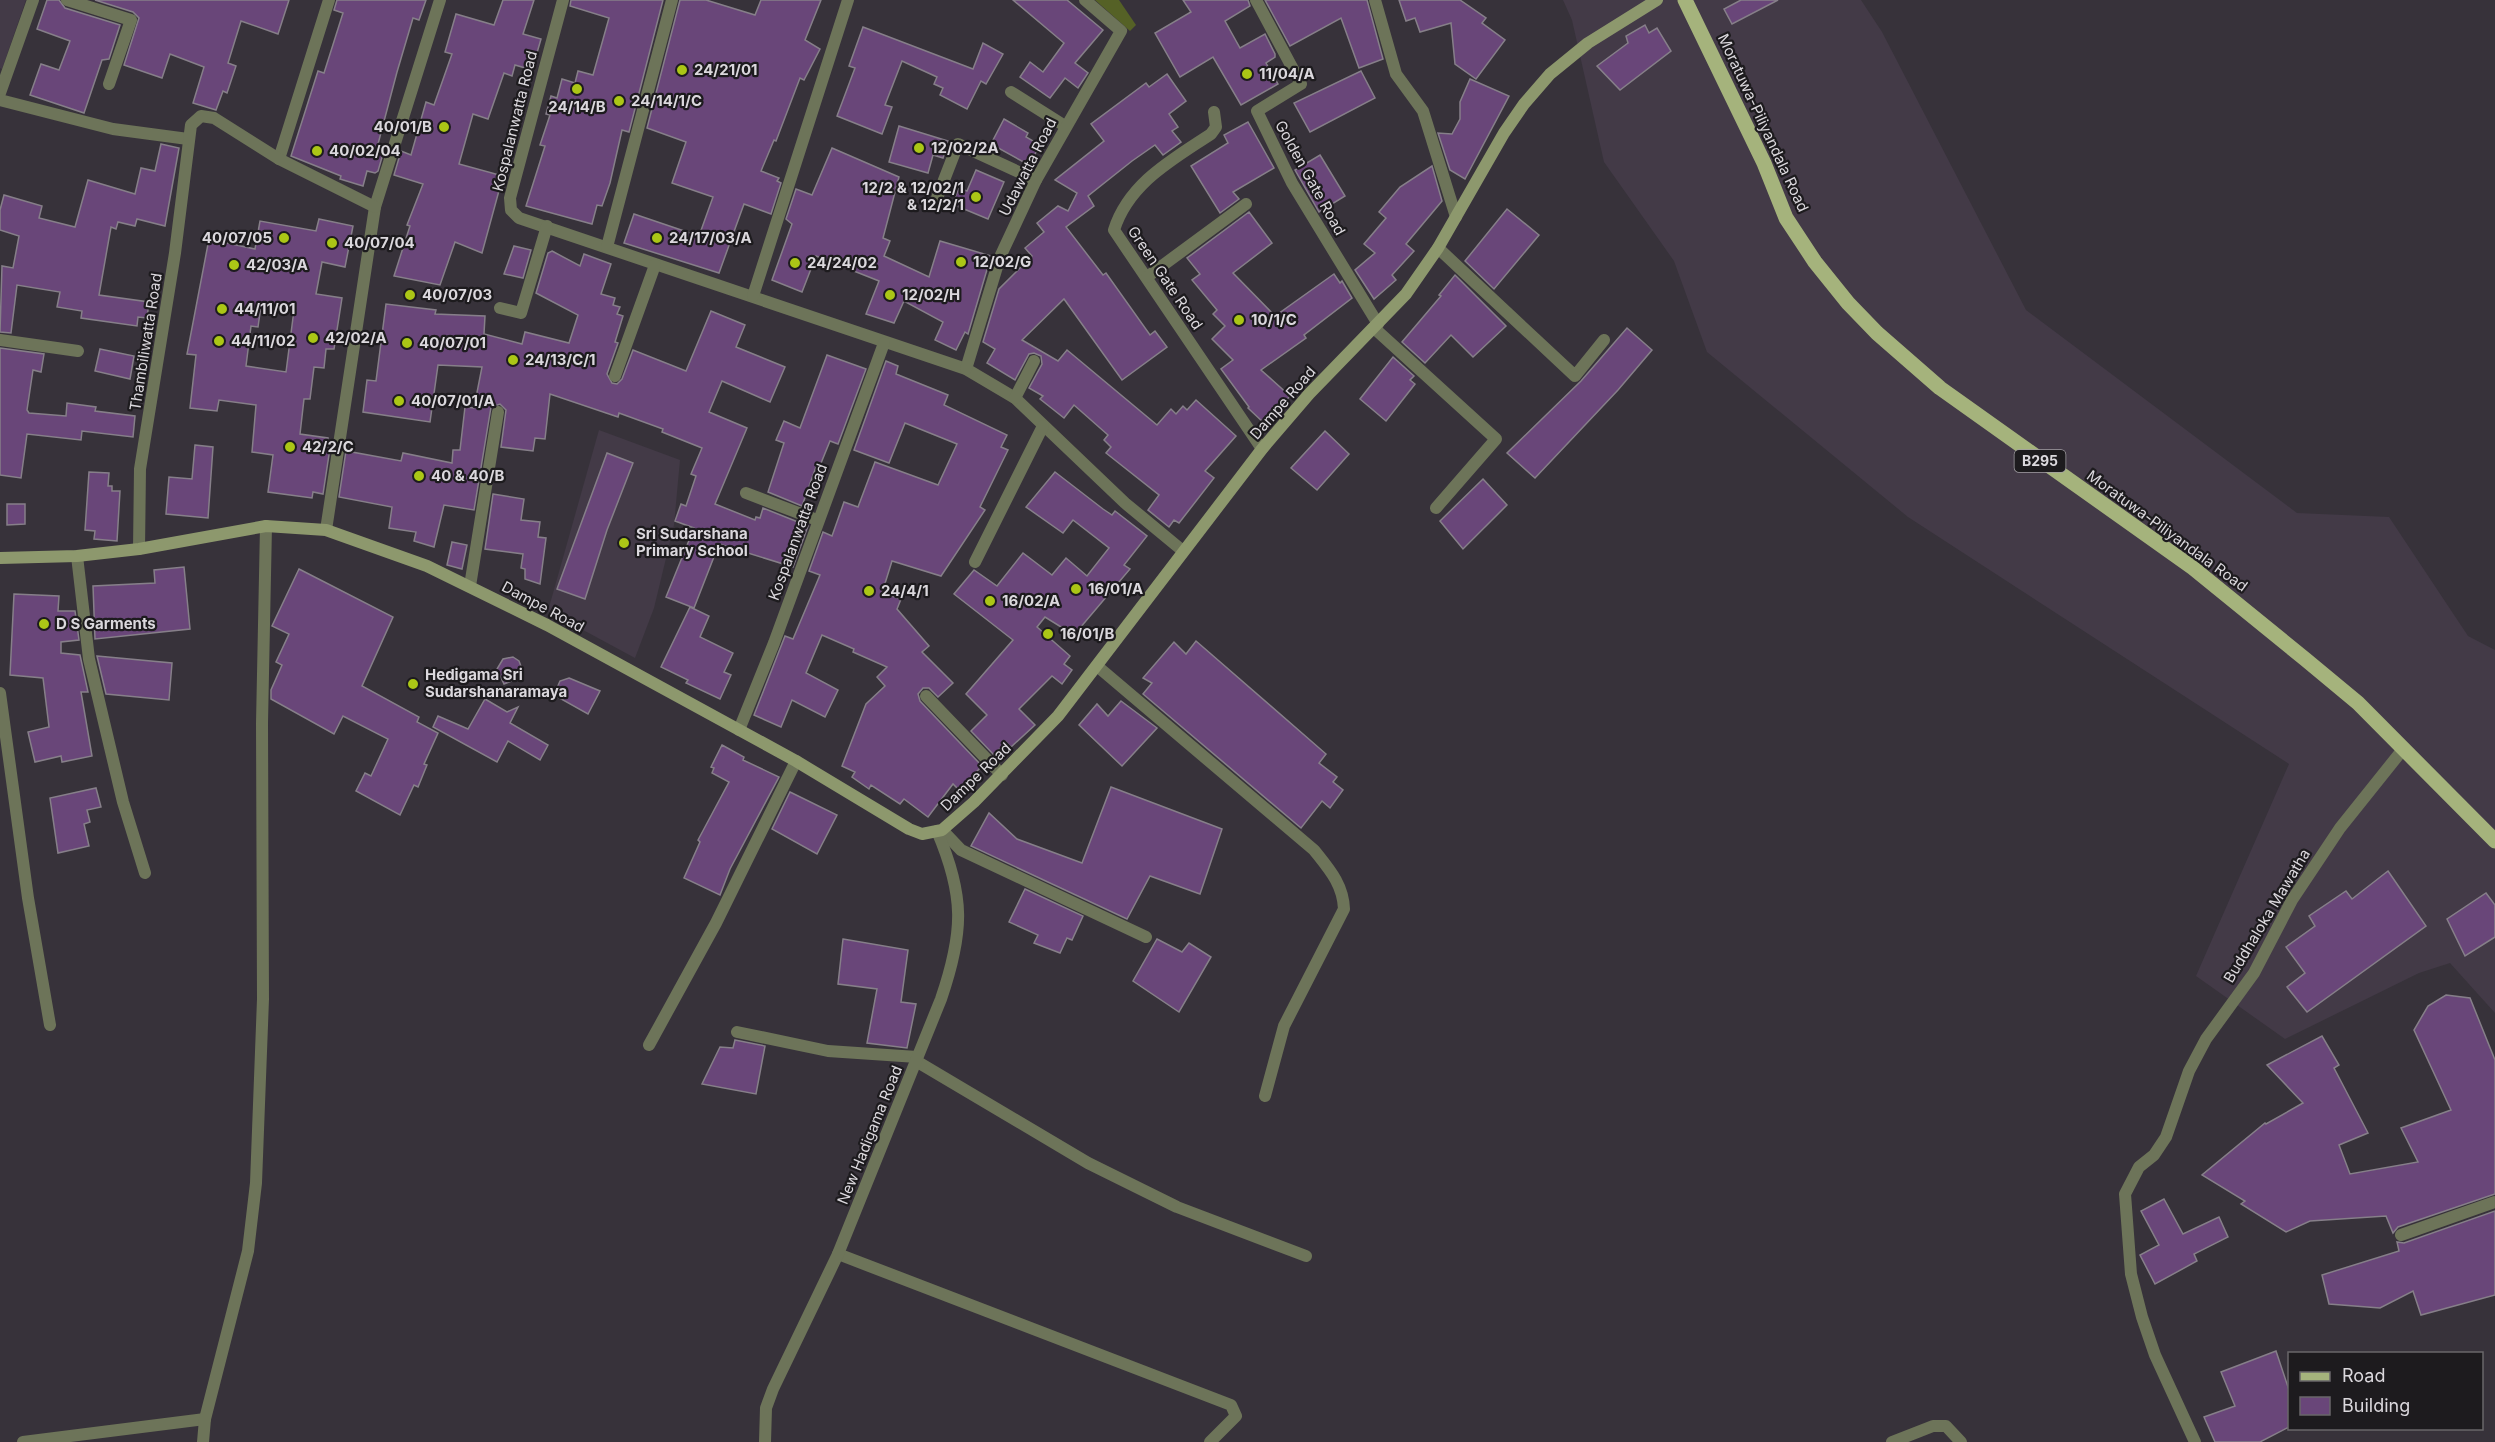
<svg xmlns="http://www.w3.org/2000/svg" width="2495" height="1442" viewBox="0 0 2495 1442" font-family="Inter,sans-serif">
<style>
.built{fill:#433a47}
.green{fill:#556126}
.building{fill:#694679;stroke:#867f89;stroke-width:1.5;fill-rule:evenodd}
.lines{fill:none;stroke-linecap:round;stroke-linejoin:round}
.street{stroke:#6d7459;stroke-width:12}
.secondary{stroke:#8d986d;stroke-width:12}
.primary{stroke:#a5b37c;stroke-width:15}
.poi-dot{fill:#abc616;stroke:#1d1b1e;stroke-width:2}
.labels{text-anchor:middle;stroke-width:4.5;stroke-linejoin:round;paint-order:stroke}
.shield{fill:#1d1b1e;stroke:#a29fa4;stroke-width:1.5}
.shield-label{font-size:14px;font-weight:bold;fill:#dbd8dd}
.poi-label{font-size:15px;font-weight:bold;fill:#dbd8dd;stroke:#1d1b1e;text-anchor:start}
.street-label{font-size:15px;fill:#dbd8dd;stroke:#1d1b1e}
</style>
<rect width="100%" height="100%" fill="#37323a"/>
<!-- built -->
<g class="built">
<path d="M0,0h26l-24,69 -2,-1z"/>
<path d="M1563,0h298l21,32 144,278 271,203 92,4 79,119 27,14v363l-45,-50 -31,10 -134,66 -89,-63 93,-212 -381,-247 -201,-165 -33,-91 -70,-99 -32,-142z"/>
<path d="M599,430l81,30 -6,65 -20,83 -19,50 -87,-47z"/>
</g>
<!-- green -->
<path class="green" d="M1095,0h24l17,25 -6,6z"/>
<!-- building -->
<g class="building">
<path d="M47,0h12l6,8 55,17 -11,34 -7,1 -18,53 -54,-18 11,-31 18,6 11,-29 -33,-12z"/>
<path d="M95,0h194l-11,34 -37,-13 -13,42 8,3 -9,27 -4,-2 -7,19 -23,-7 11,-36 -34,-13 -8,24 -38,-13 15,-47 -6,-6z"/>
<path d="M337,0h89l-7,20 -6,-2 -16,54 -19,72 7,3 -7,24 -3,2 -8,-2 -4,15 -23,-7 1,-3 -50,-20 27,-85 6,2 19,-60 -9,-3z"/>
<path d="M503,0h31l-11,34 18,5 -9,31 -17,-5 -3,11 -8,-3 -16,46 -15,-5 -14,50 44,12 -21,77 -27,-11 -15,43 -46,-9 16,-50 -3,-1 16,-41 -29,-9 7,-24 10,4 15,-53 8,3 18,-51 -7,-2 11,-38 38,11z"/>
<path d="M571,0h92l-34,132 -7,-2 -12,53 -8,23 -5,-1 -5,19 -66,-18 19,-60 -5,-1 10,-30 -4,-1 5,-18 6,2 5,-19 13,4 3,-12 15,4 16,-57 -39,-12z"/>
<path d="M680,0h26l49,15 6,-15h60l-16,40 15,9 -16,31 -4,-2 -24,63 -2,-1 -13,31 18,7 -2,3 4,2 -10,31 -27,-10 -25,69 -95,-30 10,-29 65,22 14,-39 -41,-14 14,-41 -39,-14z"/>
<path d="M1013,0h54l36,30 -28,33 13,10 -10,15 -13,-10 -15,20 -30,-21 10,-15 13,10 21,-29z"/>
<path d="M1183,0h65l2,6 -25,15 15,27 25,-14 10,20v3l-9,6 12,21 -37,21 -28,-48 -33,20 -25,-44 36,-21z"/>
<path d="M1265,0h102l16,59 -24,9 -18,-50 -51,28z"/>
<path d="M1399,0h61l26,18 -4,5 23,17 -29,39 -21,-15 -4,-41 -31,9 -5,-14 -9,3z"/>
<path d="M1741,0h37l-46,24 -8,-15z"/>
<path d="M1645,25l4,8 8,-5 14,23 -51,39 -23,-24 31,-23 -2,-7z"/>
<path d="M863,27l110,42 10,-26 20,11 -17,30 -5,-3 -14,28 -27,-14 3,-7 -9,-4 3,-7 -35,-16 -17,44 7,2 -10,27 -45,-18 18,-48 -6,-2z"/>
<path d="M1361,71l14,27 -65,34 -16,-29z"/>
<path d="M1167,74l19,27 -17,13 9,13 -6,4 9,11 -18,13 -8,-10 -23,16 -44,35 6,10 -28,21 37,48 3,-2 44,62 5,-4 12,16 -45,33 -58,-81 -42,41 36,21 9,-11 90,75 14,-16 5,5 7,-8 4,4 9,-10 40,36 -31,35 9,7 -35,45 -5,-3 -5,7 -21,-17 11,-15 -53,-42 5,-6 -7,-7 4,-5 -34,-30 -10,13 -24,-19 3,-3 -14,-8 13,-24 -1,-8 -7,-3 -5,1 -14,26 -28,-17 8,-14 -12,-7 16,-53 33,-33 -7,-8 19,-16 -7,-9 21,-17 10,5 9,-18 -22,-13 49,-39 -13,-17 55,-41 3,4z"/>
<path d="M1470,79l39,17 -44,83 -15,-9 -12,-37 14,1 8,-15v-17z"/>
<path d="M1004,119l24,14 -2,4 14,8 -11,20 -38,-21z"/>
<path d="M1248,122l26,46 -41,24 6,7 -19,14 -29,-47 37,-23 -4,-8z"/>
<path d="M899,126l49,15 -5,17 -10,-3 -5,18 -39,-11z"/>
<path d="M161,144l18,4 -14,78 -28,-7 -2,7 -17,-4 -2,7 -5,-2 -12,68 50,7 -2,16 -9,-1 -1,9 -56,-8 1,-7 -25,-4 3,-15 -43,-7 -6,48 -11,-1 2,-66 11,2 6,-32 -19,-6v-20l4,-15 38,11 -3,12 36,9 13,-47 47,14 6,-26 14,3z"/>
<path d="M832,148l67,29 -16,61 7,3 -6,15 45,21 11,-36 51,15 -23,78 -3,-2 -9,18 -21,-10 8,-18 -39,-21 -10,22 -28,-9 13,-33 -63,-25 -14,36 -30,-12 20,-56 -6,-5 10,-30 16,6z"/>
<path d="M1320,155l25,41 -26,16 -24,-42z"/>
<path d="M1432,166l10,35 -36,43 8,7 -22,24 4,5 -22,19 -19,-29 20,-17 -11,-9 22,-26 -7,-6 21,-25z"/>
<path d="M976,170l28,12 -16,37 -36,-15 7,-16 8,3z"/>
<path d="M1507,209l32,26 -45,54 -29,-28z"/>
<path d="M1249,212l23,31 -39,30 42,43 59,-42 6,9 2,-2 10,17 -48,37 2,3 -45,32 29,26 -25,28 -17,-16 1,-1 -28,-38 12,-9 -21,-21 13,-13 -12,-12 4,-4 -25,-30 8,-6 -13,-16z"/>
<path d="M319,219l34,7 -8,41 -23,-5 -6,32 26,4 -8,51h-8l-2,19 -10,-1 -4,32h-6l-4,35 28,4 -1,9 3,1 -7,46 -10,-2 -1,6 -44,-6 5,-37 -21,-3 4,-47 -37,-5 -2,11 -27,-3 6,-53 -9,-1 22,-115 46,10 5,-28 56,10zM261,306l33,4 -8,62 -40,-6 5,-40 7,1z"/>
<path d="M514,246l17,4 -8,28 -19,-4z"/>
<path d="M552,251l28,15 4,-12 27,10 -10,30 14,4 -2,7 7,2 -3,7 6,2 -8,26 3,1 -11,31 5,9 5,1 5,-5 11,-29 53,21 25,-60 34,14 -9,22 49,20 -15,35 -48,-21 -13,31 38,16 -32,76 40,16 1,-3 4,1 3,-10 45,18 -15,41 -74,-23 -25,64 -28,-11 28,-69 -19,-7 6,-17 5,2 10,-30 -5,-2 11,-26 -40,-16 1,-3 -44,-16 -1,4 -68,-23 -5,45 -10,-1 -2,13 -32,-4 5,-37 -6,-6 -9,3 -17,103 -30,-5 -10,42 -20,-6 2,-9 -27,-4 3,-21 -53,-10 7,-46 55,10 2,-8 49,10 1,-13h7l5,-43 9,1 8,-41 -44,-2 -8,57 -67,-10 4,-32 9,1 10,-77 50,6 -1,4 50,2 -1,18 38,10 3,-12 44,11 9,-28 -42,-22 12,-40z"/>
<path d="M1455,275l51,51 -33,31 -22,-22 -26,28 -23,-21 39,-46 -2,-1z"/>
<path d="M1627,328l25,22 -34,40 -83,88 -28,-25 74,-72z"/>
<path d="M0,348l44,6 -3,18 -8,-2 -6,40 2,3 37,3 1,-13 29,4 -1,4 40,5 -2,21 -51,-6 -1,9 -54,-6 -6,44 -21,-3z"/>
<path d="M100,349l34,7 -4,23 -35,-8z"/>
<path d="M827,355l39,14 -28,75 -8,-3 -11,27 -3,-1 -14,39 -34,-14 16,-49 -8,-3 8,-19 16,7z"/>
<path d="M1393,357l21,19 -4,4 5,4 -29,37 -26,-22z"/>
<path d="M886,361l12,5 -2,8 52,21 -4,10 63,30 -6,12 7,3 -28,57 5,3 -44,66 -49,-15 -10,32 19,6 -4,10 32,37 -7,6 31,31 -15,14 -9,-9h-6l-5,6 2,7 62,65 -23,24 -6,-6 -25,33 -24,-18 -4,5 -29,-19 -2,4 -17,-12 3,-5 -13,-6 24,-62 19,-18 -8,-9 10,-10 -34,-15 1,-3 -32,-14 -16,38 32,17 -13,27 -33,-17 -11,27 -27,-12 31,-79 8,3 27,-64 -11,-4 14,-39 9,4 12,-34 14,5 17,-45 63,23 19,-41 -52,-21 -16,40 -35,-13z"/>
<path d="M1325,431l24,23 -32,36 -26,-22z"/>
<path d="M195,445l18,2 -5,71 -42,-4 3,-37 23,2z"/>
<path d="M607,453l26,10 -26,67 -22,69 -28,-10z"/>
<path d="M89,472l20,1 -1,13h4v5h8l-3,50 -23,-2 1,-8 -10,-1z"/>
<path d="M1055,472l48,37 9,6 3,-4 32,25 -23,29 6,4 -56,66 -29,-18 -8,10 33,29 -6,8 8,6 -10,14 -10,-8 -33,33 16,16 -24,22 -5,-5 -12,13 -23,-24 16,-16 -21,-21 47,-54 -59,-46 20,-24 23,16 26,-33 29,22 14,-17 21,18 22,-28 -36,-28 -10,13 -37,-26z"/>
<path d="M1483,479l24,26 -44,44 -23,-28z"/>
<path d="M493,494l31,5 -3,21 19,2 -2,15 8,1 -6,46 -15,-5v-10l-4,-1 2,-14 -38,-5z"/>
<path d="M7,504h18v20l-18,1z"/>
<path d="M452,542l15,3 -5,24 -15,-4z"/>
<path d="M184,567l6,62 -95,10 -2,-53 62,-3 -1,-13z"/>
<path d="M299,569l94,48 -31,69 57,31 -2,5 21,11 -14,31 3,1 -9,22 -4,-2 -14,30 -44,-24 9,-18 6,3 17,-37 -45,-23 -9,18 -63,-35v-9l11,-25 -6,-3 13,-28 -17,-8z"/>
<path d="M14,594l45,2 -1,15h17l4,29 -18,2v11l19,2 8,37h-7l11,64 -30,6 -1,-6 -26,6 -7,-30 21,-5 -6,-49 -33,-3z"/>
<path d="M690,607l19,9 -9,21 33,16 -9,19 7,3 -11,24 -34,-16 2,-3 -27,-13z"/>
<path d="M1196,641l130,113 -7,9 18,14 -4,5 10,8 -13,18 -8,-7 -21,27 -158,-134 9,-11 -9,-5 31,-36 12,12z"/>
<path d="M97,656l75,7 -3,37 -63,-6z"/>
<path d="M513,657l6,4 3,8 -3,9 -15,6 -7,-15 6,-10z"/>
<path d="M569,678l31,13 -12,23 -34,-19 6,-14z"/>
<path d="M485,699l22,13 11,-5 -8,16 38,22 -8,15 -32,-19 -11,21 -64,-35 5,-11 30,13z"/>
<path d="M1121,701l36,27 -35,38 -43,-41 18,-21 11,12z"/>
<path d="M722,745l22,12 -1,3 36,17 -49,92 -10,26 -36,-17 16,-36 -2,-2 31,-58 -17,-9 2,-5 -3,-1z"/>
<path d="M1111,787l111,42 -22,65 -50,-18 -23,43 -156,-73 18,-33 28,26 65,24z"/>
<path d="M96,788l5,19 -14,3 3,12 -6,2 5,22 -31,7 -8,-55z"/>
<path d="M790,792l47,23 -20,39 -45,-25z"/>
<path d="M2388,871l38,55 -119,86 -20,-25 18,-14 -19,-26 29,-21 -6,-10 37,-25 6,8z"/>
<path d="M1025,889l58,27 -11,24 -5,-2 -7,15 -26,-10 4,-8 -29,-13z"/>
<path d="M2486,893l9,12v32l-30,19 -18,-37z"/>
<path d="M843,939l65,11 -7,52 15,2 -9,44 -40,-5 10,-54 -39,-5z"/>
<path d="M1157,939l25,13 7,-9 22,14 -32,55 -46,-31z"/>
<path d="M2446,995l24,3 25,62v134l-97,33 -5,6 -7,-17 -76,5 -24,11 -45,-28 4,-3 -43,-26 63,-52 1,1 37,-21 -36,-38 55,-29 17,29 -5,3 34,65 -29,12 11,29 68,-12 -17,-34 50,-18 -37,-80 14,-24z"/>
<path d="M735,1040l30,6 -9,48 -54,-10 18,-37 13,1z"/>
<path d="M2164,1199l19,35 36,-17 9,20 -34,17 3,7 -42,23 -15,-29 19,-10 -18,-34z"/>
<path d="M2495,1211v84l-74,20 -8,-24 -33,17 -51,-4 -7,-29 77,-24 -2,-9 7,1z"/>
<path d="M2276,1351l13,39v37l-29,15h-45l-11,-25 31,-11 -14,-34z"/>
</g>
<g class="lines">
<!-- street -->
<g class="street">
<path d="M67,0l64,20 -22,64"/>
<path d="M563,0l-53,198 1,12 8,8 447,151 49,29 110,105 58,48"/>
<path d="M1256,0l45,84 -44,27 35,72 86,141"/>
<path d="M1375,0l21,74 27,37 33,106"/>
<path d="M1011,92l54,34"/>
<path d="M0,93l33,-93"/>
<path d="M0,100l113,29 75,10"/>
<path d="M1214,112l2,15 -5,7c-39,26 -82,49 -97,96l148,219"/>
<path d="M279,159l50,-159"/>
<path d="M937,198l21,-54 78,36"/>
<path d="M607,247l65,-247"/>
<path d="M1438,248l137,128 29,-36"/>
<path d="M1147,277l99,-73"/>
<path d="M753,296l95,-296"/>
<path d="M500,308l21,5 26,-87"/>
<path d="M1374,328l122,111 -60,69"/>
<path d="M0,340l78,11"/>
<path d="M966,369l34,-112 36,-77 85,-149 -36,-31"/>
<path d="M615,376l40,-111"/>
<path d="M1015,398l19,-37"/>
<path d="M746,493l71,27"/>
<path d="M326,530l49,-323 65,-207"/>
<path d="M139,549l1,-80 35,-216 16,-128 10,-9 13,2 65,41 96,48"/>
<path d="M77,556l12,103 34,143 22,71"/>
<path d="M975,562l68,-136"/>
<path d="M470,586l28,-174"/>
<path d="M1097,666l217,184c15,19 29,34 30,59l-60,117 -19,70"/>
<path d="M0,693l28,205 22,127"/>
<path d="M926,696l76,79"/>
<path d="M739,730l35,-87 110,-300"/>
<path d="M942,830l19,20 185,87"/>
<path d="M737,1032l91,19 89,6"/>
<path d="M649,1045l67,-122 80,-162"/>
<path d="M916,1061l172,102 89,44 129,49"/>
<path d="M2401,1235l94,-33"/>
<path d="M838,1254l393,151 5,11 -26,26"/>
<path d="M23,1442l182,-23"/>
<path d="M203,1442l2,-23 43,-168 8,-68 7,-184 -1,-276 4,-197"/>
<path d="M765,1442l1,-34 7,-19 65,-135 103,-255c23,-67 24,-103 -4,-168"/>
<path d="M1892,1442l41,-16h13l15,16"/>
<path d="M2195,1442l-40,-87 -13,-38 -11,-43 -6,-80 14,-27 15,-12 12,-18 23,-66 17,-32 48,-66 38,-73 48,-72 64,-80"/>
</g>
<!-- secondary -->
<path class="secondary" d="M0,558l77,-2 62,-7 127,-23 60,4 101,36 120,59 249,136 113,68 13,5 20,-4 32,-28 84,-86 204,-267 47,-55 97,-100 32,-46 66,-115 20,-29 26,-30 38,-31 69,-43"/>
<!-- primary -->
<path class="primary" d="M1685,0l79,163 22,55 29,44 33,41 29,30 63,55 253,180 112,91 53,44 137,138"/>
</g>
<!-- markers -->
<g class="poi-dot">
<circle cx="682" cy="70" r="6"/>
<circle cx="1247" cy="74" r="6"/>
<circle cx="577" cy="89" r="6"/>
<circle cx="619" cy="101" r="6"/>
<circle cx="444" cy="127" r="6"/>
<circle cx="919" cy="148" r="6"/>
<circle cx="317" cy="151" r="6"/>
<circle cx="976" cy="197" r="6"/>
<circle cx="284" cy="238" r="6"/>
<circle cx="657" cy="238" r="6"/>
<circle cx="332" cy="243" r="6"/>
<circle cx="961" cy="262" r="6"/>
<circle cx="795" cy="263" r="6"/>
<circle cx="234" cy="265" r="6"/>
<circle cx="410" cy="295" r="6"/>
<circle cx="890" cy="295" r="6"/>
<circle cx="222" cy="309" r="6"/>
<circle cx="1239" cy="320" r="6"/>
<circle cx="313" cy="338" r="6"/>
<circle cx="219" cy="341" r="6"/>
<circle cx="407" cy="343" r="6"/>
<circle cx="513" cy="360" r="6"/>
<circle cx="399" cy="401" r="6"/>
<circle cx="290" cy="447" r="6"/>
<circle cx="419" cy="476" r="6"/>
<circle cx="624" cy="543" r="6"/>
<circle cx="1076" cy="589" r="6"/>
<circle cx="869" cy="591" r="6"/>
<circle cx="990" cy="601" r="6"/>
<circle cx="44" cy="624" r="6"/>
<circle cx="1048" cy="634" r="6"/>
<circle cx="413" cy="684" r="6"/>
</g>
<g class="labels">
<!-- shield labels -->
<rect class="shield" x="2014.5" y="450" width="51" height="22" rx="4.5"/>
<g class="shield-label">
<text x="2040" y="466">B295</text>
</g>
<!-- poi labels -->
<g class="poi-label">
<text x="694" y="75">24/21/01</text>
<text x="1259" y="79">11/04/A</text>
<text x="631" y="106">24/14/1/C</text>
<text x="577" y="112" text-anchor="middle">24/14/B</text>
<text x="432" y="132" text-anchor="end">40/01/B</text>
<text x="931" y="153">12/02/2A</text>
<text x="329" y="156">40/02/04</text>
<text x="964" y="193" text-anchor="end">12/2 &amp; 12/02/1<tspan x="964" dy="17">&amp; 12/2/1</tspan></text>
<text x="272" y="243" text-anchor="end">40/07/05</text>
<text x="669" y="243">24/17/03/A</text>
<text x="344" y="248">40/07/04</text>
<text x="973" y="267">12/02/G</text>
<text x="807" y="268">24/24/02</text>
<text x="246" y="270">42/03/A</text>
<text x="422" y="300">40/07/03</text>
<text x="902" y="300">12/02/H</text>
<text x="234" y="314">44/11/01</text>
<text x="1251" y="325">10/1/C</text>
<text x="325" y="343">42/02/A</text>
<text x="231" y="346">44/11/02</text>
<text x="419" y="348">40/07/01</text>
<text x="525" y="365">24/13/C/1</text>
<text x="411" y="406">40/07/01/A</text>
<text x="302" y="452">42/2/C</text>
<text x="431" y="481">40 &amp; 40/B</text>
<text x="636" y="539">Sri Sudarshana<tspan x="636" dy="17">Primary School</tspan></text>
<text x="1088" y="594">16/01/A</text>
<text x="881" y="596">24/4/1</text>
<text x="1002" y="606">16/02/A</text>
<text x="56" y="629">D S Garments</text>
<text x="1060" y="639">16/01/B</text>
<text x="425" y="680">Hedigama Sri<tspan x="425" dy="17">Sudarshanaramaya</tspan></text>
</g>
<!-- street labels -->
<g class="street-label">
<text transform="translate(515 121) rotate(-76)" y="5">Kospalanwatta Road</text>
<text transform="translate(1763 123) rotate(65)" y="5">Moratuwa-Piliyandala Road</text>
<text transform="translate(1028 167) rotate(-63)" y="5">Udawatta Road</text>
<text transform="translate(1310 178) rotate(61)" y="5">Golden Gate Road</text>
<text transform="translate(1165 278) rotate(56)" y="5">Green Gate Road</text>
<text transform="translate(146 342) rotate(-81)" y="5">Thambiliwatta Road</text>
<text transform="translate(1283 403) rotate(-49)" y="5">Dampe Road</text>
<text transform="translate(2167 531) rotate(36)" y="5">Moratuwa-Piliyandala Road</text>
<text transform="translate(798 532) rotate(-70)" y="5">Kospalanwatta Road</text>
<text transform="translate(543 607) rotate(28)" y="5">Dampe Road</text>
<text transform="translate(976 777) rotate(-44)" y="5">Dampe Road</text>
<text transform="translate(2267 916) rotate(-59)" y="5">Buddhaloka Mawatha</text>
<text transform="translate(870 1135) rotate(-68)" y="5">New Hadigama Road</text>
</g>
</g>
<!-- legend -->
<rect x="2288" y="1352" width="195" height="78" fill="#1d1b1e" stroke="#69676a" stroke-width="1.5"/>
<rect x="2300" y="1372" width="30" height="9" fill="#a5b37c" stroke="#69676a" stroke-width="1.5"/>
<text x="2342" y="1382" font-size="18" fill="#dbd8dd">Road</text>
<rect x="2300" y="1397" width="30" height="18" fill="#694679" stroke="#69676a" stroke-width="1.5"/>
<text x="2342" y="1412" font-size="18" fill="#dbd8dd">Building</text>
</svg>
